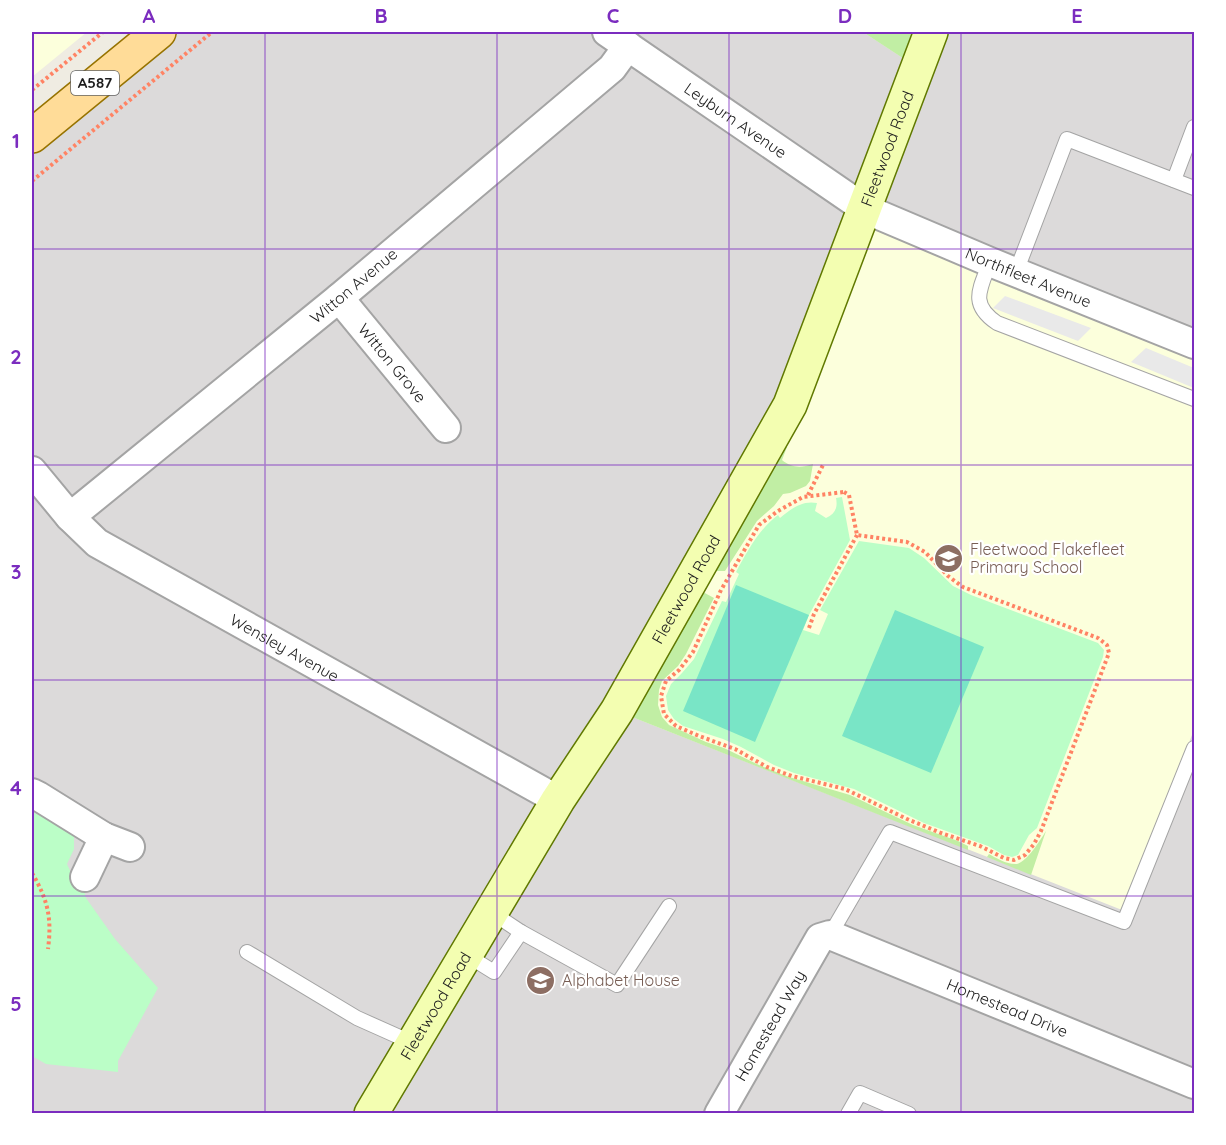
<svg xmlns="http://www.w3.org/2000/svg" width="1226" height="1145" viewBox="0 0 1226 1145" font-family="Quicksand,sans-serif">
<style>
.residential{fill:#dcdada}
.education{fill:#fcffdc}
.grass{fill:#c1eea4}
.park{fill:#bbfec7}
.pitch{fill:#79e5c6}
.parking{fill:#e9e9e9}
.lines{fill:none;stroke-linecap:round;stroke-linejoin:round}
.lane-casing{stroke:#a4a4a4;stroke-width:16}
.street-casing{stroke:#a4a4a4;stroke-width:32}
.secondary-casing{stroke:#607900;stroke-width:36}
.primary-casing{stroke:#977300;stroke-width:36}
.path{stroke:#ff8364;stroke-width:4;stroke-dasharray:3 3;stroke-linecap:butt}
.lane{stroke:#fff;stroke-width:14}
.street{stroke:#fff;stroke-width:28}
.secondary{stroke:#f3feb1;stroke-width:33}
.primary{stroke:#ffdc98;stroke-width:33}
.grid{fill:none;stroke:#7b2cbf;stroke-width:1.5;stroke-opacity:0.55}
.labels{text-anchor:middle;stroke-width:4.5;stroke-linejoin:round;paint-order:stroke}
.shield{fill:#fff;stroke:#616161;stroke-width:1.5}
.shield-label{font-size:15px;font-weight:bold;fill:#1d1d1d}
.street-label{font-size:16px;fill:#1d1d1d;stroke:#fff}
.education-label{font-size:16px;fill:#785e54;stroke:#fff;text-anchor:start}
.neatline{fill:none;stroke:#7b2cbf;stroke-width:2}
.grid-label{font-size:20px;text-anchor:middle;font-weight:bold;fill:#7b2cbf}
</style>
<rect width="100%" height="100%" fill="#efece2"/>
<!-- residential -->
<path class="residential" d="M159,32h704l55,36 13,-36h263v1081l-1162,1v-978z"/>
<!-- education -->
<g class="education">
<path d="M32,32h55l-55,45z"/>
<path d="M865,209l329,135v386l-72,180 -505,-199 173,-306z"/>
</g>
<!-- grass -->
<g class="grass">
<path d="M863,32h68l-13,36z"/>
<path d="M781,443l6,4 -5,13c10,8 19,8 31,4l-3,17 -4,5 -16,7 -7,1 -9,12 -17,15 -32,50h-15z"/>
<path d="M703,592l11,6 -28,56 -8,12 -16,15 -3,9 -1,15 4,12 7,8 37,17 18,6 35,17 27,11 64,19 63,30 45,16 10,5v4l-341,-135z"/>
<path d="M1046,831l-15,44 -44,-18 2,-3c7,4 19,11 28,10 11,-3 23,-24 29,-33z"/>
</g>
<!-- park -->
<g class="park">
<path d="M842,497l8,43 -41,75 -6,15 16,5 9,-21 -8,-4 39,-69 50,7 15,10 29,28 18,9 127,48 6,7 -1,7 -66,171 -8,7 -11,20 -6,2 -8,-2 -16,-9 -64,-23 -70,-34 -60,-16 -20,-8 -33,-18 -18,-8 -40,-13 -9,-7 -6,-9 -2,-14 5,-12 11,-11 12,-14 28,-58 4,1 13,-28 -3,-2c11,-20 23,-43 42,-57l2,3c11,-9 22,-18 37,-15l-2,8 11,7c9,-4 12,-10 10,-20z"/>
<path d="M32,812l32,15 10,8v14l-7,15 5,11 9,6 5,17 29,41 43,49 -40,73v11l-72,-8 -14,-8z"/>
</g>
<!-- pitch -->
<g class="pitch">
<path d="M736,585l73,30 -54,127 -72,-31z"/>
<path d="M895,610l89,37 -53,126 -89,-37z"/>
</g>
<!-- parking -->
<g class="parking">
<path d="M1005,296l86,32 -13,13 -85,-33z"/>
<path d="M1146,348l48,20v20l-63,-26z"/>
</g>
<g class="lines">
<defs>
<g id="lane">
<path d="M1174,180l20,-53"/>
<path d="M990,262c-10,27 -21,42 7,61l197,76"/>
<path d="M1016,272l51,-133 127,49"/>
<path d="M491,912l30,20 96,53 52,-79"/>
<path d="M830,935l60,-103 234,90 70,-174"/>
<path d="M247,952l110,66 56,25"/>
<path d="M465,954l29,18 27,-40"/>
<path d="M848,1114l12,-21 49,21"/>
</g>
<g id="street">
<path id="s1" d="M607,32l258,177 125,53 204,82"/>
<path id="s2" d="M339,298l107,130"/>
<path id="s3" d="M32,471l38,46 27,26 461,257"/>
<path id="s4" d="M70,517l269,-219 273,-230 16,-22"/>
<path d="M32,793l6,3 66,41 26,10"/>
<path d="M85,877l19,-40"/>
<path id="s5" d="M719,1114l101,-176 10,-3 364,149"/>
</g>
<g id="secondary">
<path id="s6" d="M371,1114l187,-314 59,-89 173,-306 141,-373"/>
</g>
<path id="primary" d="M32,136l127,-104"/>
</defs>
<!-- lane casing -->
<use href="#lane" class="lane-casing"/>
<!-- street casing -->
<use href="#street" class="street-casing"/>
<!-- secondary casing -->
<use href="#secondary" class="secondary-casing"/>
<!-- primary casing -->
<use href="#primary" class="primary-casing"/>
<!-- path -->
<g class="path">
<path d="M32,90l71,-58"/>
<path d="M32,181l180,-149"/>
<path d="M844,492l5,3 8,40 50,7 18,10 23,24 15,11 135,51 9,7 2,8 -68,178 -7,13 -9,11 -11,5 -10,-2 -24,-12 -39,-13 -34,-14 -62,-30 -53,-13 -25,-9 -32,-18 -36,-13 -23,-10 -12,-12 -3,-18 5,-15 13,-11 14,-18 28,-62 38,-65 19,-14 25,-14z"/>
<path d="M808,495l16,-32"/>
<path d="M809,628l5,-14 43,-79"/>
<path d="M32,873c16,27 20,45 16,76"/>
</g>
<!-- lane -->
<use href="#lane" class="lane"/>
<!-- street -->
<use href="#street" class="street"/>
<!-- secondary -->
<use href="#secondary" class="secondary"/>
<!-- primary -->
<use href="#primary" class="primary"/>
</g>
<!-- grid -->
<path class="grid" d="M265,32v1082M497,32v1082M729,32v1082M961,32v1082M32,249h1162M32,465h1162M32,680h1162M32,896h1162"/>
<!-- icons -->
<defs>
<symbol id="school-disc" viewBox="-11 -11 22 22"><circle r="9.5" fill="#8d6e63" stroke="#fff"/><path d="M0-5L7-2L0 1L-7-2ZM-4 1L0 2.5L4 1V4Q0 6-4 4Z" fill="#fff"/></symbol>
</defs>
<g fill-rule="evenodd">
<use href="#school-disc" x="932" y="542" width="33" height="33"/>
<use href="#school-disc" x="524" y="964" width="33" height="33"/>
</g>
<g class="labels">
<!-- shield labels -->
<rect class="shield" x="71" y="71" width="48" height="24" rx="4.5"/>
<g class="shield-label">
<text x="95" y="88">A587</text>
</g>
<!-- street labels -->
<g class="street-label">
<text dy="6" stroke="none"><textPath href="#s1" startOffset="156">Leyburn Avenue</textPath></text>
<text dy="6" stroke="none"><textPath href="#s6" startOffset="1098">Fleetwood Road</textPath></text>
<text dy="6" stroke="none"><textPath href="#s1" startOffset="490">Northfleet Avenue</textPath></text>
<text dy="6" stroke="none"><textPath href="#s4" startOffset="366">Witton Avenue</textPath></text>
<text dy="6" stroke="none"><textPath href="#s2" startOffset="84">Witton Grove</textPath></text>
<text dy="6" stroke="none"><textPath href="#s6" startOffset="612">Fleetwood Road</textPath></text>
<text dy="6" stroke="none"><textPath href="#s3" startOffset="312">Wensley Avenue</textPath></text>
<text dy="6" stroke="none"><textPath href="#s6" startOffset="126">Fleetwood Road</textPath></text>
<text dy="6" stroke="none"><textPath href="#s5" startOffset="405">Homestead Drive</textPath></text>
<text dy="6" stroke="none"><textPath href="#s5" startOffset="102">Homestead Way</textPath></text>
</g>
<!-- education labels -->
<g class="education-label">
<text x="970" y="555">Fleetwood Flakefleet<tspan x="970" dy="18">Primary School</tspan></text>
<text x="562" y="986">Alphabet House</text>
</g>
</g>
<!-- border -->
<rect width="1226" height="1145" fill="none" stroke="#ffffff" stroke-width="66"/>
<rect x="33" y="33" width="1160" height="1079" class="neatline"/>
<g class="grid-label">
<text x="149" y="23">A</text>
<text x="381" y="23">B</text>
<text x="613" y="23">C</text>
<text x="845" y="23">D</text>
<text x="1077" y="23">E</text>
<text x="16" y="148">1</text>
<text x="16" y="364">2</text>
<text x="16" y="579">3</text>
<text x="16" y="795">4</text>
<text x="16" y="1011">5</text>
</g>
</svg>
